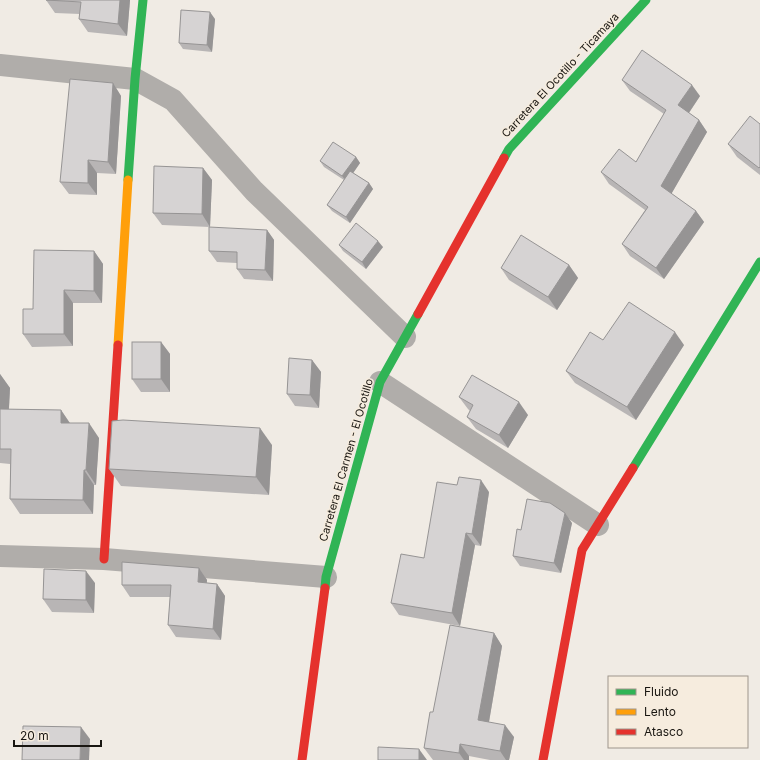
<svg xmlns="http://www.w3.org/2000/svg" width="760" height="760" viewBox="0 0 760 760" font-family="Inter,sans-serif">
<style>
.lines{fill:none;stroke-linecap:round;stroke-linejoin:round}
.street{stroke:#b0adaa;stroke-width:22}
.fast{stroke:#30b455;stroke-width:9}
.slow{stroke:#ff9f0a;stroke-width:9}
.jam{stroke:#e5322d;stroke-width:9}
.wall{fill:#b8b5b5}
.shaded-wall{fill:#969494}
.building{fill:#d6d3d3;stroke:#969494}
.labels{text-anchor:middle;stroke-width:3;stroke-linejoin:round;paint-order:stroke}
.street-label{font-size:11px;fill:#191611;stroke:#f6ecde}
</style>
<rect width="100%" height="100%" fill="#f0ebe4"/>
<g class="lines">
<!-- street -->
<g class="street">
<path d="M0,65l135,14 38,21 81,91 151,146"/>
<path d="M380,382l218,143"/>
<path d="M0,556l104,3 222,18"/>
</g>
<!-- fast -->
<g class="fast">
<path d="M504,158l5,-9 137,-149"/>
<path d="M128,180l7,-101 8,-79"/>
<path d="M633,468l127,-206"/>
<path d="M325,588l1,-11 54,-195 38,-68"/>
</g>
<!-- slow -->
<path class="slow" d="M118,345l10,-165"/>
<!-- jam -->
<g class="jam">
<path d="M418,314l86,-156"/>
<path d="M104,559l14,-214"/>
<path d="M302,760l23,-172"/>
<path d="M543,760l39,-210 51,-82"/>
</g>
</g>
<!-- wall -->
<g class="wall">
<path d="M46,0h84l-3,36 -39,-4 -9,-13 1,-5 -25,-1z"/>
<path d="M215,19l-3,33 -29,-3 -4,-6z"/>
<path d="M622,80l78,16 -11,17 10,7 8,12 -36,62 25,17 8,11 -40,57 -34,-23 -8,-12 23,-34 -36,-26 -8,-12 35,-10 28,-48 -34,-23z"/>
<path d="M113,83l8,13 -5,78 -19,-1v22l-28,-1 -9,-12z"/>
<path d="M760,124v51l-23,-18 -9,-13z"/>
<path d="M356,157l4,6 -7,10 16,10 4,6 -23,34 -18,-12 -5,-6 17,-25 -20,-13 -4,-6z"/>
<path d="M203,168l9,12 -2,47 -48,-2 -9,-12z"/>
<path d="M267,230l7,10 -1,41 -29,-2 -7,-10v-6l-20,-1 -8,-11z"/>
<path d="M339,245l44,2 -17,22 -23,-18z"/>
<path d="M94,251l9,13 -1,39h-29v43l-41,1 -9,-13 10,-25z"/>
<path d="M569,265l9,13 -21,32 -48,-30 -8,-12z"/>
<path d="M603,340l81,5 -48,75 -61,-37 -9,-12z"/>
<path d="M161,342l9,12v38h-29l-9,-13z"/>
<path d="M312,360l9,12 -2,36 -24,-2 -8,-12z"/>
<path d="M0,374l10,14 -1,21 52,1 9,13 29,15 -3,47h-2l-1,29h-73l-10,-15v-35l-10,-1z"/>
<path d="M459,397l69,18 -20,33 -32,-19 -9,-12 3,-6 -2,-2z"/>
<path d="M272,445l-3,50 -148,-9 -12,-17z"/>
<path d="M489,492l-8,54 -6,-1 -15,81 -61,-11 -8,-12 33,-45z"/>
<path d="M572,523l-11,50 -41,-7 -7,-10 8,-26z"/>
<path d="M199,568l8,12 -1,3 11,1 8,12 -4,44 -45,-3 -8,-12 2,-28h-40l-8,-12z"/>
<path d="M95,583l-1,30 -42,-1 -9,-13z"/>
<path d="M494,633l8,13 -13,76 25,15 -5,23h-19l-21,-4v4h-36l-9,-12 9,-36z"/>
</g>
<!-- shaded-wall -->
<g class="shaded-wall">
<path d="M120,0h10l-3,36 -9,-12z"/>
<path d="M210,12l5,7 -3,33 -5,-7z"/>
<path d="M113,83l8,13 -5,78 -8,-12z"/>
<path d="M692,85l8,11 -14,21 -8,-12z"/>
<path d="M699,120l8,12 -38,66 -8,-12z"/>
<path d="M356,157l4,6 -13,19 -5,-6z"/>
<path d="M88,160l9,13v22l-9,-12z"/>
<path d="M203,168l9,12 -2,47 -8,-13z"/>
<path d="M369,183l4,6 -23,34 -4,-6z"/>
<path d="M696,211l8,11 -40,57 -8,-11z"/>
<path d="M267,230l7,10 -1,41 -8,-11z"/>
<path d="M378,241l5,6 -17,22 -4,-7z"/>
<path d="M94,251l9,13 -1,39 -8,-12z"/>
<path d="M569,265l9,13 -21,32 -9,-13z"/>
<path d="M64,290l9,13v43l-9,-12z"/>
<path d="M675,332l9,13 -48,75 -9,-13z"/>
<path d="M161,342l9,12v38l-9,-13z"/>
<path d="M312,360l9,12 -2,36 -9,-13z"/>
<path d="M0,374l10,14 -2,36 -8,-12z"/>
<path d="M519,402l9,13 -20,33 -9,-13z"/>
<path d="M61,410l10,15 -10,-2z"/>
<path d="M89,423l10,15 -3,47 -10,-15z"/>
<path d="M260,428l12,17 -3,50 -13,-18z"/>
<path d="M84,470l10,15 -1,29 -10,-14z"/>
<path d="M481,480l8,12 -8,54 -9,-12z"/>
<path d="M565,513l7,10 -11,50 -7,-10z"/>
<path d="M466,533l9,12 -15,81 -8,-13z"/>
<path d="M199,568l8,12 -1,14 -8,-12z"/>
<path d="M86,571l9,12 -1,30 -8,-13z"/>
<path d="M217,584l8,12 -4,44 -8,-11z"/>
<path d="M494,633l8,13 -15,87 -9,-13z"/>
<path d="M505,725l9,12 -5,23h-3l-6,-9z"/>
<path d="M81,727l9,12 -1,21h-9z"/>
<path d="M460,744l9,12v4h-5l-5,-7z"/>
<path d="M419,749l8,11h-8z"/>
</g>
<!-- building -->
<g class="building">
<path d="M46,0h74l-2,24 -39,-5 2,-17z"/>
<path d="M181,10l29,2 -3,33 -28,-2z"/>
<path d="M642,50l50,35 -14,20 21,15 -38,66 35,25 -40,57 -34,-24 26,-37 -47,-35 18,-23 17,13 30,-52 -44,-30z"/>
<path d="M70,79l43,4 -5,79 -20,-2v23l-28,-1z"/>
<path d="M750,116l10,8v43l-1,1 -31,-24z"/>
<path d="M333,142l23,15 -14,19 -22,-15z"/>
<path d="M154,166l49,2 -1,46 -49,-1z"/>
<path d="M350,171l19,12 -23,34 -19,-12z"/>
<path d="M356,223l22,18 -16,21 -23,-17z"/>
<path d="M209,227l58,3 -2,40 -28,-1v-17l-28,-1z"/>
<path d="M521,235l48,30 -21,32 -47,-29z"/>
<path d="M34,250l60,1v40l-30,-1v44h-41v-25h10z"/>
<path d="M629,302l46,30 -48,75 -61,-36 24,-39 13,8z"/>
<rect x="132" y="342" width="29" height="37"/>
<path d="M289,358l23,2 -2,35 -23,-1z"/>
<path d="M472,375l47,27 -20,33 -32,-18 6,-12 -14,-8z"/>
<path d="M0,409l61,1v13h28l-3,47h-2l-1,30 -73,-1 1,-50h-11z"/>
<path d="M123,420l137,8 -4,49 -147,-8 3,-48z"/>
<path d="M459,477l22,3 -9,54 -6,-1 -14,80 -61,-10 10,-49 23,4 13,-76 20,3z"/>
<path d="M527,499l23,4 15,10 -11,50 -41,-7 4,-27 4,1z"/>
<path d="M122,562l77,6 -1,14 19,2 -4,45 -45,-4 3,-40h-49z"/>
<path d="M44,569l42,2v29l-43,-1z"/>
<path d="M450,625l44,8 -16,87 27,5 -5,26 -40,-7 -1,9 -35,-5 6,-36h3z"/>
<path d="M23,726l58,1 -1,33h-58z"/>
<path d="M378,747l41,2v11h-41z"/>
</g>
<g class="labels">
<!-- street labels -->
<g class="street-label">
<text transform="translate(560 75) rotate(-47)" y="4">Carretera El Ocotillo - Ticamaya</text>
<text transform="translate(346 460) rotate(-74)" y="4">Carretera El Carmen - El Ocotillo</text>
</g>
</g>
<!-- legend -->
<rect x="608" y="676" width="140" height="72" fill="#f6ecde" stroke="#9e968c"/>
<rect x="616" y="689" width="20" height="6" fill="#30b455" stroke="#9e968c"/>
<text x="644" y="696" font-size="12" fill="#191611">Fluido</text>
<rect x="616" y="709" width="20" height="6" fill="#ff9f0a" stroke="#9e968c"/>
<text x="644" y="716" font-size="12" fill="#191611">Lento</text>
<rect x="616" y="729" width="20" height="6" fill="#e5322d" stroke="#9e968c"/>
<text x="644" y="736" font-size="12" fill="#191611">Atasco</text>
<!-- scale -->
<path d="M14 740v6h87v-6" fill="none" stroke="#191611" stroke-width="2"/>
<text x="20" y="740" font-size="12" fill="#191611" stroke="#f6ecde" stroke-width="3" paint-order="stroke">20 m</text>
</svg>
